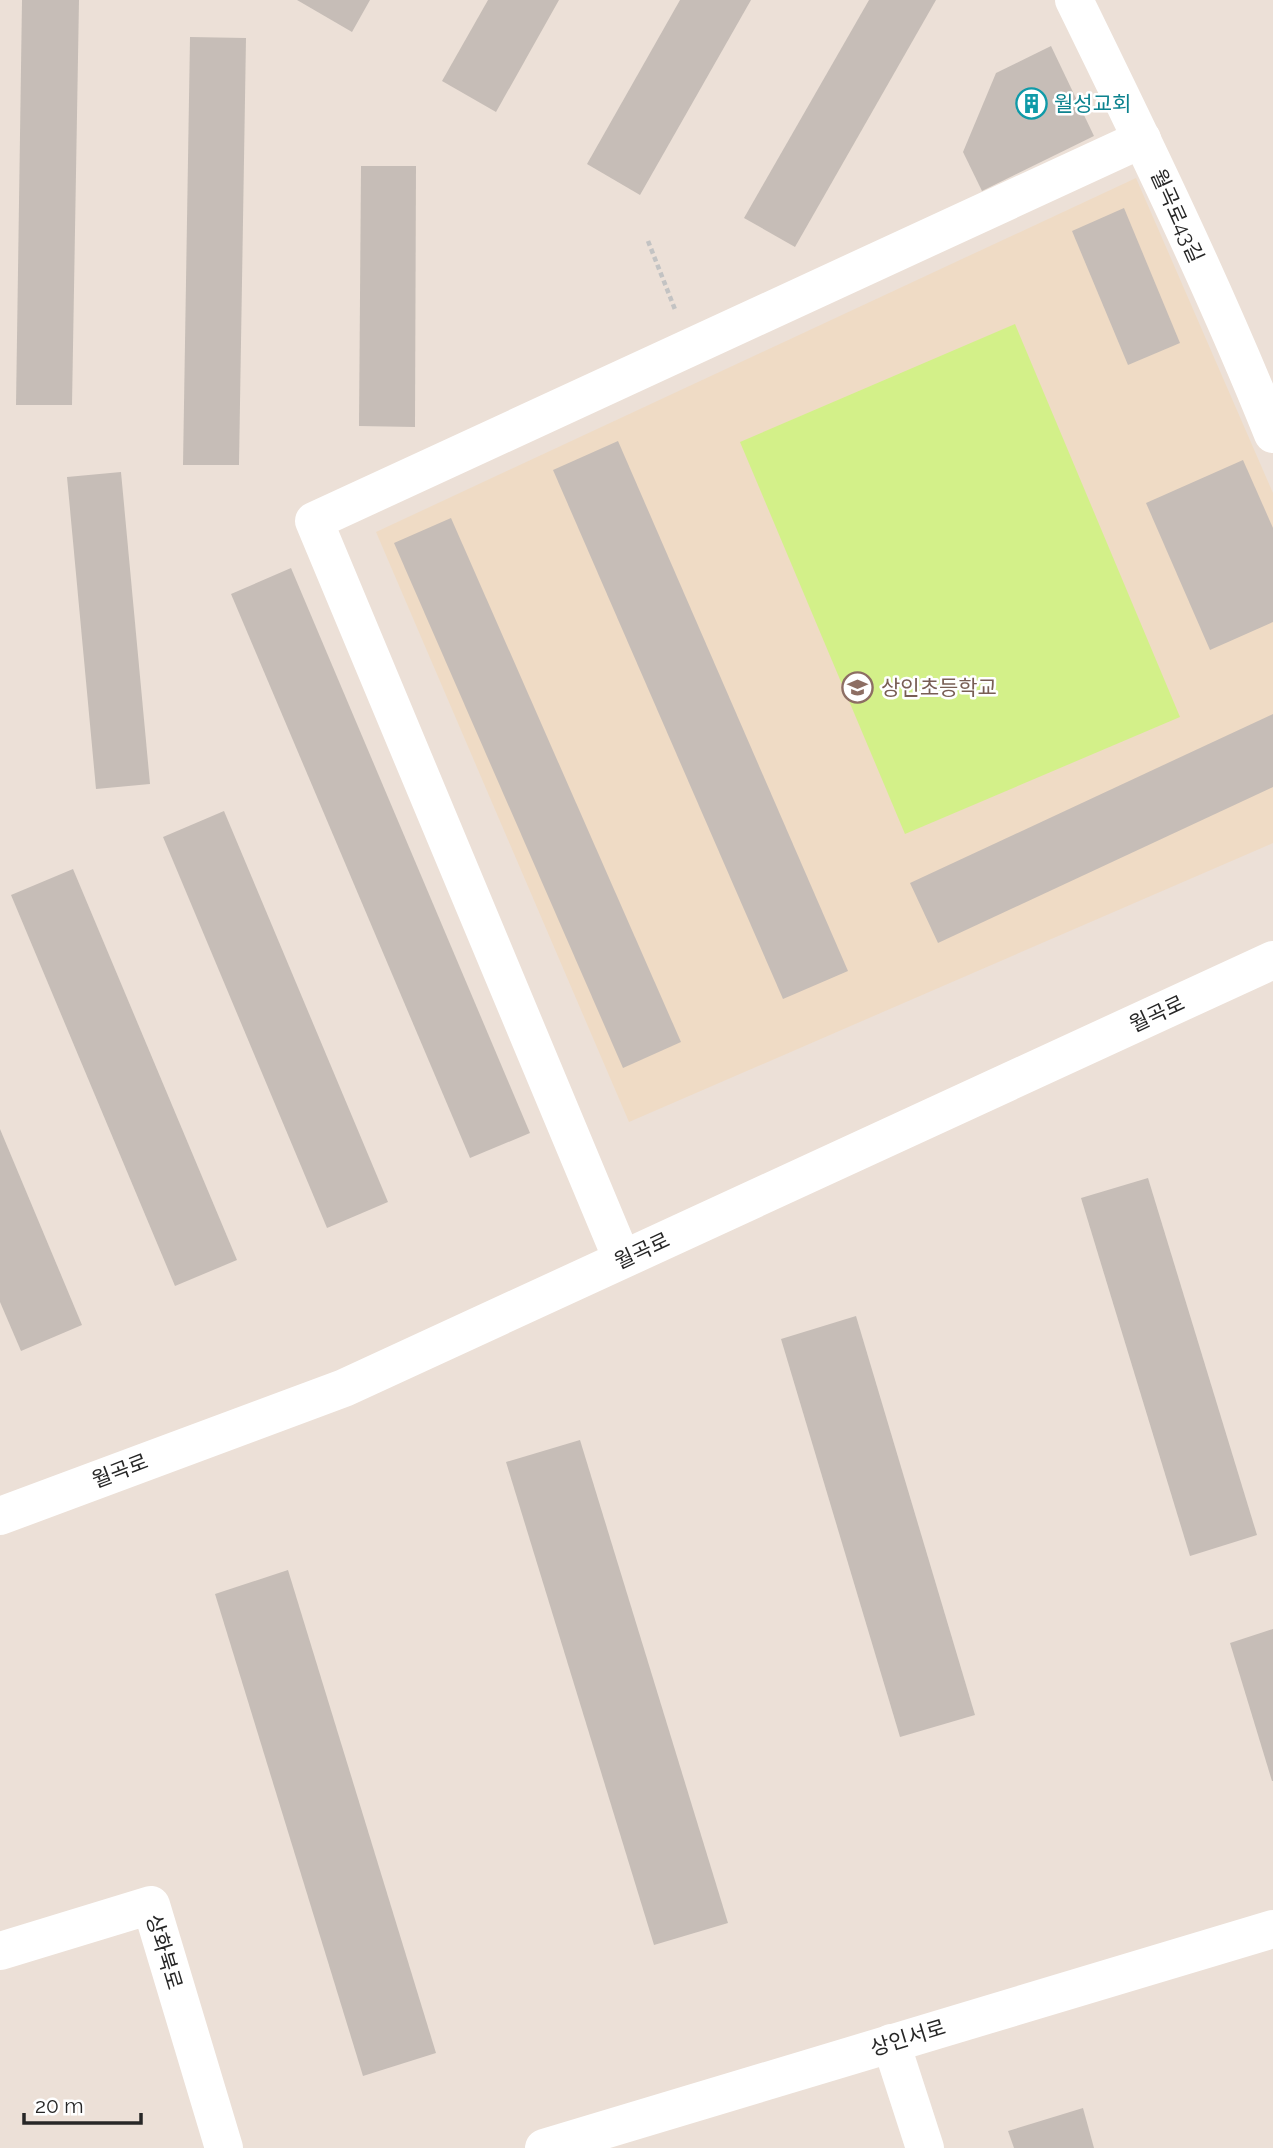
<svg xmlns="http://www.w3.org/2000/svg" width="1273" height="2148" viewBox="0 0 1273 2148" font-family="Raleway,'Noto Sans KR',sans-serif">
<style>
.education{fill:#efdbc5}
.pitch{fill:#d3f089}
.building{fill:#c6bdb7}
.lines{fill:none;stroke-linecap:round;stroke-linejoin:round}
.path{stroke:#c3c3c3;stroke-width:4.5;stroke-dasharray:5 3.5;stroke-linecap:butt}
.street{stroke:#fff;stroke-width:38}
.secondary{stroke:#fff;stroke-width:38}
.labels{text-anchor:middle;stroke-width:5;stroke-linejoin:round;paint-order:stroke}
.culture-label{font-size:21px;fill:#0d838f;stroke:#fff;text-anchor:start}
.street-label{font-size:21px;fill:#272727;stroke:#fff}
.education-label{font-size:21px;fill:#785e54;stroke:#fff;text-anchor:start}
</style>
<rect width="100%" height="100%" fill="#ece0d7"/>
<!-- education -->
<path class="education" d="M1136,178l137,315v350l-644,279 -253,-590z"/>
<!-- pitch -->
<path class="pitch" d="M1015,324l165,393 -275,117 -165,-392z"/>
<!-- building -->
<g class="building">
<path d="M22,0h57l-7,405h-56z"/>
<path d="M297,0h73l-18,32z"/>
<path d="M488,0h71l-63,112 -54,-31z"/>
<path d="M680,0h71l-111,195 -53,-31z"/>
<path d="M869,0h67l-141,247 -51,-29z"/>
<path d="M190,37l56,1 -7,427h-56z"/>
<path d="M1051,46l43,90 -112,55 -19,-39 33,-79z"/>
<path d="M361,166h55l-1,261 -56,-1z"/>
<path d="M1124,208l56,135 -52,22 -56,-134z"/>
<path d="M618,441l230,530 -65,28 -230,-529z"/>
<path d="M1243,460l30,68v94l-63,28 -64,-147z"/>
<path d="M121,472l29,312 -54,5 -29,-312z"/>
<path d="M451,518l230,524 -58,26 -229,-525z"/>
<path d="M291,568l239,565 -60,25 -239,-564z"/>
<path d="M1273,714v73l-335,156 -28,-60z"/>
<path d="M224,811l164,391 -61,26 -164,-391z"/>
<path d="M73,869l164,391 -62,26 -164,-391z"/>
<path d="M0,1129l82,196 -61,26 -21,-49z"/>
<path d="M1148,1178l109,357 -67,21 -109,-358z"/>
<path d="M856,1316l119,399 -75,22 -119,-398z"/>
<path d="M580,1440l148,483 -74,22 -148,-483z"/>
<path d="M288,1570l148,483 -73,23 -148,-482z"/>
<path d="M1273,1629v152h-1l-42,-138z"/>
<path d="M1083,2108l11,40h-80l-6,-17z"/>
</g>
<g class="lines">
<!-- path -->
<path class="path" d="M648,241l28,71"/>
<!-- street -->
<g class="street">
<path d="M1074,0c70,143 140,287 199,434"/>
<path d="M622,1259l-308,-738 828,-382"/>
<path d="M0,1951l151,-46 73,243"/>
<path d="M891,2043l34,105"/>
</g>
<!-- secondary -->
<g class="secondary">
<path d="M0,1516l344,-128 929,-428"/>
<path d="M544,2148l729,-219"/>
</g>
</g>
<!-- icons -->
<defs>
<symbol id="building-ring" viewBox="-11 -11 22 22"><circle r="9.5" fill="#fff" stroke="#0f9aa8" stroke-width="1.5"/><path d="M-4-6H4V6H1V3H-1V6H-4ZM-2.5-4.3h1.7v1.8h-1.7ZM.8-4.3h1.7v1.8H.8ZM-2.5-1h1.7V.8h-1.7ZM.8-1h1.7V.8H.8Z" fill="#0f9aa8"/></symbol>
<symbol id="school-ring" viewBox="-11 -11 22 22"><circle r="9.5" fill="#fff" stroke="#8d6e63" stroke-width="1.5"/><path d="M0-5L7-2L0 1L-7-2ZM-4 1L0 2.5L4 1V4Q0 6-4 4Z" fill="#8d6e63"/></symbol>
</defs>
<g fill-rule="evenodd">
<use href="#building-ring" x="1014" y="86" width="35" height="35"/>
<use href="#school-ring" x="840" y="670" width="35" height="35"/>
</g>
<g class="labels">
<!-- culture labels -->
<g class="culture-label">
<text x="1054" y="111">월성교회</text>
</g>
<!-- street labels -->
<g class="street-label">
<text transform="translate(1177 216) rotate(66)" y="7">월곡로43길</text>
<text transform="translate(1157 1014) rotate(-25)" y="7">월곡로</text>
<text transform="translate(642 1251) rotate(-25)" y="7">월곡로</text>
<text transform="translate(120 1471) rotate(-21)" y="7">월곡로</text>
<text transform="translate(164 1952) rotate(73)" y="7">상화북로</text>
<text transform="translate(908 2038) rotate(-17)" y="7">상인서로</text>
</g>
<!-- education labels -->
<g class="education-label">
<text x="881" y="695">상인초등학교</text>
</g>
</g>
<!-- scale -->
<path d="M24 2113v10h117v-10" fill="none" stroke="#272727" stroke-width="3.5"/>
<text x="35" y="2113" font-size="21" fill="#272727" stroke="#ffffff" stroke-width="5" paint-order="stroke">20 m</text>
</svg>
